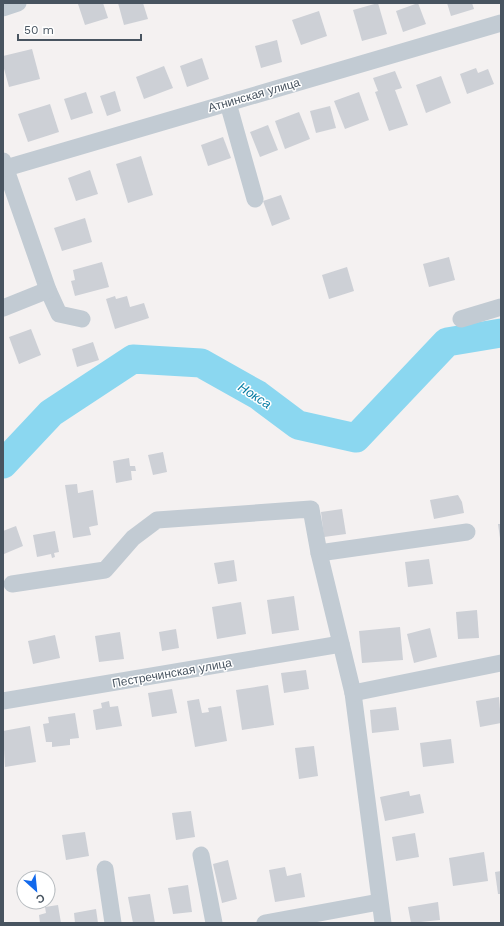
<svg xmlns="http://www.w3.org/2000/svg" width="504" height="926" viewBox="0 0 504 926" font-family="'Work Sans',sans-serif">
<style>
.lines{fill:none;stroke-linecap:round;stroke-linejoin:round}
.river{stroke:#8bd7f0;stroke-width:29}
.building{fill:#cdd0d6}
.minor{stroke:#c2cbd3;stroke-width:17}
.labels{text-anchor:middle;stroke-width:3;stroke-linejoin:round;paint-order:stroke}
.street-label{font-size:12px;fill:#485460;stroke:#fff}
.water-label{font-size:13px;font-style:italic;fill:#087da4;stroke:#fff}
</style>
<rect width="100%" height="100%" fill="#f4f1f1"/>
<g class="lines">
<!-- river -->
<path class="river" d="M3,464l48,-51 82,-54 68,4 57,32 40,30 58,13 91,-96 54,-9"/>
</g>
<!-- building -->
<g class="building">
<path d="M82,3h21l5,15 -23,7 -7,-21z"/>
<path d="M118,3h25l5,16 -24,6z"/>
<path d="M378,3l9,31 -25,7 -9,-31z"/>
<path d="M418,3l8,21 -23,8 -7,-21z"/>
<path d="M447,3h25l2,6 -23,7z"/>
<path d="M319,11l8,25 -26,9 -9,-25z"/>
<path d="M277,40l5,22 -21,6 -6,-22z"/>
<path d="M32,49l8,30 -31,8 -6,-22v-9z"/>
<path d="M202,58l7,21 -22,8 -7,-21z"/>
<path d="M164,66l9,22 -29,11 -8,-22z"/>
<path d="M476,68l2,5 10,-4 6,15 -27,10 -7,-20z"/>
<path d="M395,71l7,17 -7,2 13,35 -19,6 -14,-39 3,-1 -5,-13z"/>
<path d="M441,76l10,27 -25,10 -10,-28z"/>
<path d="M115,91l6,20 -14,5 -7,-20z"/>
<path d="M86,92l7,21 -22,7 -7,-21z"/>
<path d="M359,92l10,28 -24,9 -11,-28z"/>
<path d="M50,104l9,28 -31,10 -10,-28z"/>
<path d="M330,106l6,22 -20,5 -6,-22z"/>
<path d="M299,112l11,27 -25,10 -10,-28z"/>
<path d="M268,125l10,25 -18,7 -10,-25z"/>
<path d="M223,137l8,21 -23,8 -7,-21z"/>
<path d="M141,156l12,39 -25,8 -12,-39z"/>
<path d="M90,170l8,24 -22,7 -8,-23z"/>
<path d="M281,195l9,24 -18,7 -9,-25z"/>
<path d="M85,218l7,24 -30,9 -8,-23z"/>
<path d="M449,257l6,23 -26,7 -6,-23z"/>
<path d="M102,262l7,25 -34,9 -4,-15 4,-1 -2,-10z"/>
<path d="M347,267l7,24 -25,8 -7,-24z"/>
<path d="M115,296l1,3 11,-3 3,11 14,-4 5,15 -34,11 -9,-30z"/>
<path d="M31,329l10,26 -22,9 -10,-27z"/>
<path d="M93,342l6,18 -22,7 -5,-18z"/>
<path d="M163,452l4,20 -14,3 -5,-20z"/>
<path d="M129,458l1,8h5l1,5h-5l1,9 -16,3 -3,-22z"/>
<path d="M77,484l1,9 15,-3 5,35 -9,2 2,8 -18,3 -8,-53z"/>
<path d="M458,495l4,7 2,11 -30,6 -4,-19z"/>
<path d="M342,509l4,25 -22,3 -3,-25z"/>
<path d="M498,524h3v14h-1z"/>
<path d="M16,526l7,20 -19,8 -1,-23z"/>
<path d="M55,531l4,21 -5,1 1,4 -3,1 -1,-4 -14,3 -4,-22z"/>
<path d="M429,559l4,25 -25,3 -3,-25z"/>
<path d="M234,560l3,21 -19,3 -4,-21z"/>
<path d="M294,596l5,34 -27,4 -5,-34z"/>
<path d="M241,602l5,32 -29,5 -5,-32z"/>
<path d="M477,610l2,28 -21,1 -2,-27z"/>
<path d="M400,627l3,33 -41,3 -3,-32z"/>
<path d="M430,628l7,29 -23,6 -7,-29z"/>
<path d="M176,629l3,19 -17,3 -3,-19z"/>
<path d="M120,632l4,27 -25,3 -4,-26z"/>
<path d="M55,635l5,23 -27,6 -5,-23z"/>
<path d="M306,670l3,19 -25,4 -3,-20z"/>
<path d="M268,685l6,40 -32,5 -6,-40z"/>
<path d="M172,689l5,24 -25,4 -4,-24z"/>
<path d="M499,697l2,26 -21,4 -4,-26z"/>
<path d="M199,699l3,14 7,-1 -1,-4 13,-2 6,35 -32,6 -8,-46z"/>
<path d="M109,701l1,6 8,-1 4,20 -26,4 -3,-20 9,-2 -1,-5z"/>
<path d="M396,707l3,23 -27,3 -2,-23z"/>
<path d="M75,713l4,25 -9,1v6l-18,2v-5h-6l-3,-18 6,-1 -1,-6z"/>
<path d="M30,726l6,36 -31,5 -2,-36z"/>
<path d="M451,739l3,24 -31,4 -3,-24z"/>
<path d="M314,746l4,30 -19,3 -4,-31z"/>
<path d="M409,791l1,5 10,-2 4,19 -39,8 -5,-24z"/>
<path d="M191,811l4,26 -19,3 -4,-27z"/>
<path d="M85,832l4,24 -23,4 -4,-25z"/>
<path d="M415,833l4,24 -23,4 -4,-24z"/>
<path d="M484,852l4,29 -35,5 -4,-28z"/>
<path d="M228,860l9,39 -15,4 -9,-39z"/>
<path d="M285,867l2,9 14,-3 4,24 -30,5 -6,-32z"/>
<path d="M501,871v23h-3l-3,-22z"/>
<path d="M188,885l4,27 -19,2 -5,-26z"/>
<path d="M150,894l5,29h-22l-5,-26z"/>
<path d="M438,902l2,18 -29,3 -3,-16z"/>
<path d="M58,905l3,18h-21l-1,-8 7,-2 -1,-6z"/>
<path d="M96,909l2,14h-23l-1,-10z"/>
</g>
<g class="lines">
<!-- minor -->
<g class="minor">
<path d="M3,8l15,-5"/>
<path d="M228,103l27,96"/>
<path d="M3,161l45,129 11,24 23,5"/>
<path d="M6,168l495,-145"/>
<path d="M3,308l45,-18"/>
<path d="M461,319l40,-12"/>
<path d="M319,553l148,-21"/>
<path d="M12,584l93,-14 28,-32 24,-18 154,-11 8,44 34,140 30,230"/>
<path d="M353,693l148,-30"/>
<path d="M3,701l338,-57"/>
<path d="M201,855l13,68"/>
<path d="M105,869l8,54"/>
<path d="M265,923l114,-21"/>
</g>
</g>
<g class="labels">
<!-- street labels -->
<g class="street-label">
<text transform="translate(254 95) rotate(-16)" y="4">Атнинская улица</text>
<text transform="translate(172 673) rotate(-10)" y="4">Пестречинская улица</text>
</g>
<!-- water labels -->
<g class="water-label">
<text transform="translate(255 395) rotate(33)" y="5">Нокса</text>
</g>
</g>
<!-- border -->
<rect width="504" height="926" fill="none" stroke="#485460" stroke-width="8"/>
<!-- north arrow -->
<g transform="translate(36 890) rotate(153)"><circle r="19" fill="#ffffff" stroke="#b6bbbf"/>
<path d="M0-3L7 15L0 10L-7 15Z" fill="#1269ec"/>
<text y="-6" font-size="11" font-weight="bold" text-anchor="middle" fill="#485460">С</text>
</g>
<!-- scale -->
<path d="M18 34v6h123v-6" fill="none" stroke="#485460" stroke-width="2"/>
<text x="24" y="34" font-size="12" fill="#485460" stroke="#ffffff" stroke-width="3" paint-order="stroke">50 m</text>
</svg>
